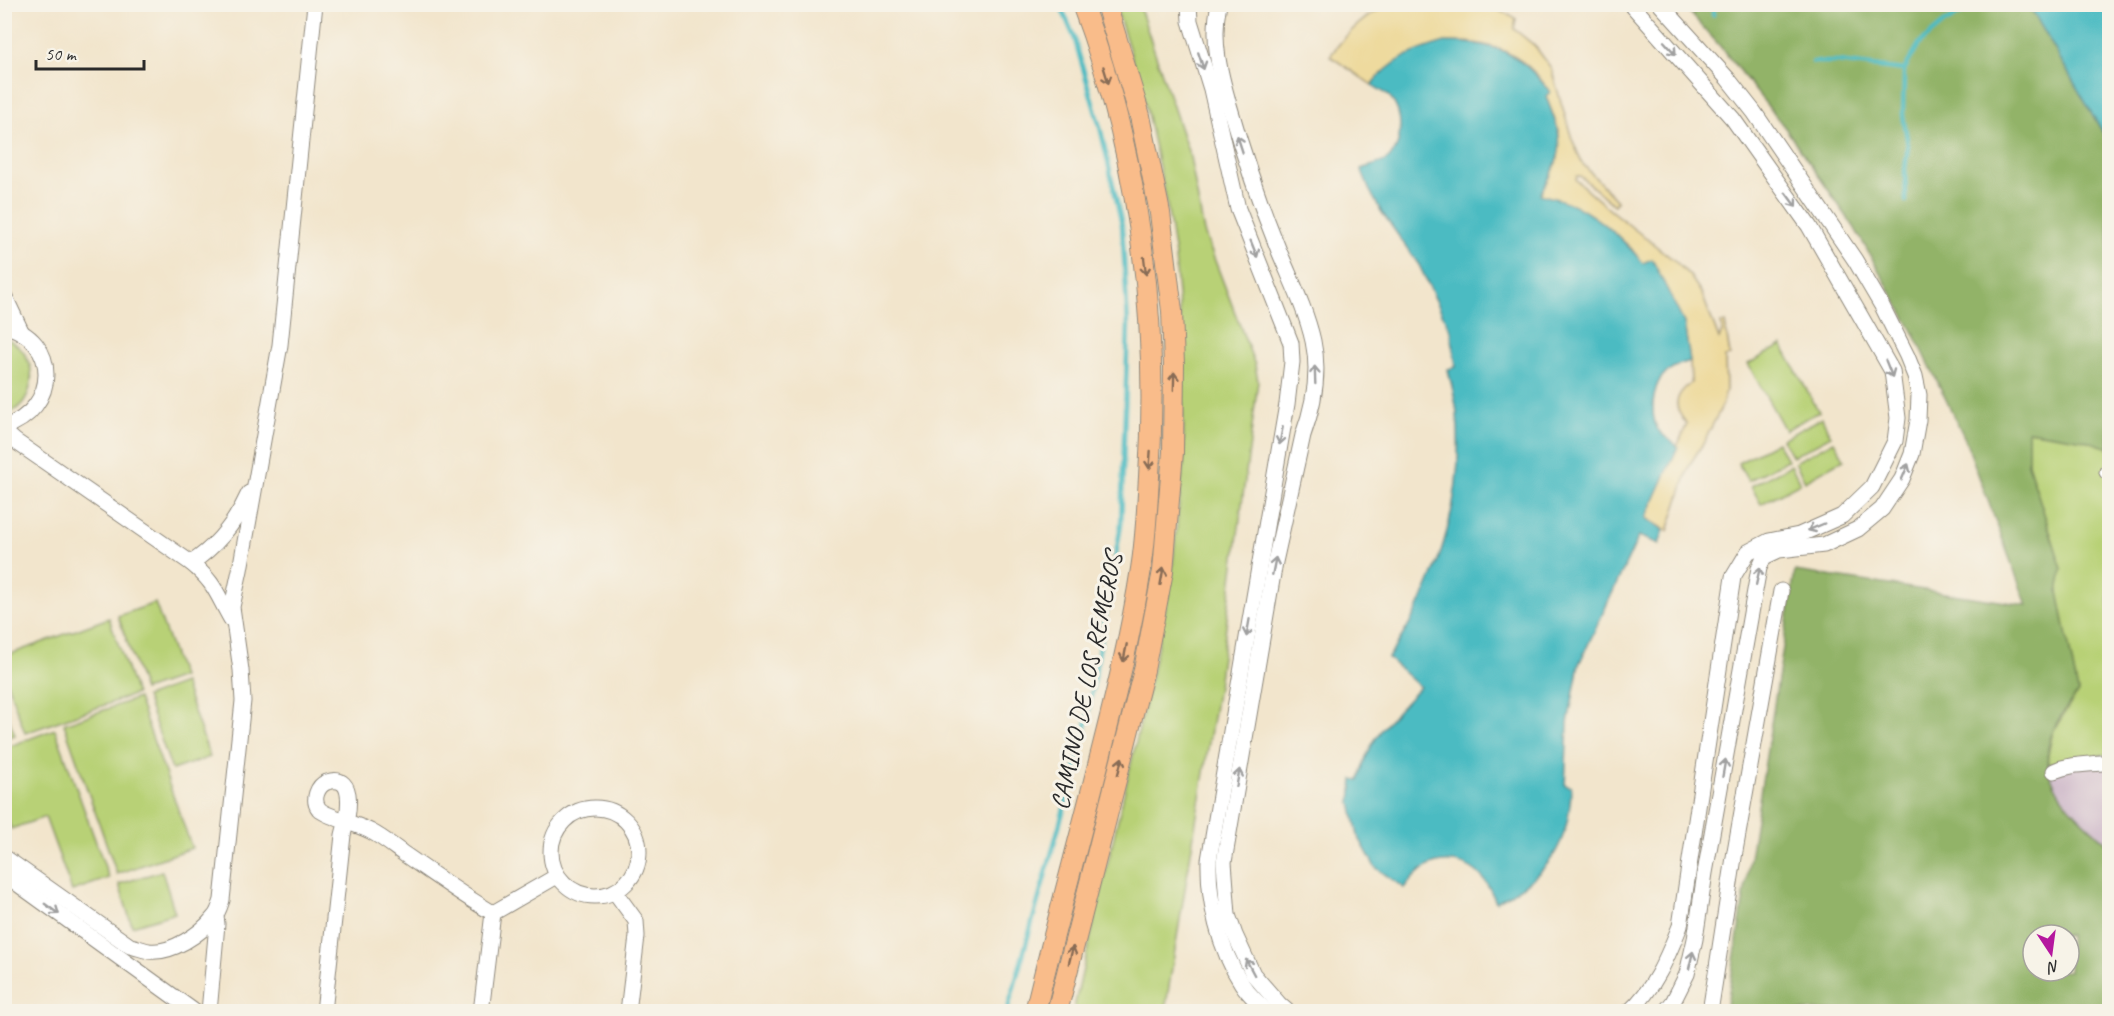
<svg xmlns="http://www.w3.org/2000/svg" width="2114" height="1016" viewBox="0 0 2114 1016" font-family="Caveat,sans-serif">
<style>
.industrial{fill:#d1bdcc}
.green{fill:#b8d176;stroke:#727e50;stroke-width:1.5}
.forest{fill:#92b367;stroke:#5e6f49;stroke-width:1.5;fill-rule:evenodd}
.sand{fill:#eeda9e;stroke:#8c8264;stroke-width:1.5}
.water{fill:#4cbbc2;stroke:#3c7376;stroke-width:1.5}
.lines{fill:none;stroke-linecap:round;stroke-linejoin:round}
.stream{stroke:#4cbbc2;stroke-width:4.5}
.minor-casing{stroke:#8e887c;stroke-width:17}
.major-casing{stroke:#8e887c;stroke-width:22}
.minor{stroke:#fff;stroke-width:15}
.major{stroke:#f9bc8a;stroke-width:20}
.oneway{stroke:#a0a0a0}
.oneway2{stroke:#886c56}
.labels{text-anchor:middle;stroke-width:6;stroke-linejoin:round;paint-order:stroke}
.street-label{font-size:26px;fill:#2b2b2b;stroke:#f7f3e8}
</style>
<rect width="100%" height="100%" fill="#f7f3e8"/>
<filter id="ink" filterUnits="userSpaceOnUse"><feTurbulence type="fractalNoise" baseFrequency=".0167" numOctaves="2"/><feDisplacementMap in="SourceGraphic" scale="12" xChannelSelector="R" yChannelSelector="G"/><feConvolveMatrix kernelMatrix="1 2 1 2 8 2 1 2 1" color-interpolation-filters="sRGB"/></filter>
<filter id="wash" filterUnits="userSpaceOnUse"><feTurbulence type="fractalNoise" baseFrequency=".008" numOctaves="4" result="noise"/><feDisplacementMap in="SourceGraphic" scale="24" xChannelSelector="R" yChannelSelector="G"/><feGaussianBlur stdDeviation="1.35" result="paint"/><feColorMatrix in="noise" values="0 0 0 0 0 0 0 0 0 0 0 0 0 0 0 0 0 1.4 0 .05"/><feComposite in="paint" operator="in"/></filter>
<g filter="url(#wash)">
<rect width="100%" height="100%" fill="#f2e5cc"/>
<!-- industrial -->
<path class="industrial" d="M2109,754v91l-30,-28 -25,-30 -8,-23z"/>
<!-- green -->
<g class="green">
<path d="M1115,5h24l51,152 14,75 51,133 3,16 -40,306 -53,324 -92,1 78,-334 20,-96 13,-126 -2,-110 -7,-90 -9,-58 -25,-113z"/>
<path d="M5,337c8,5 16,10 21,19 12,22 3,51 -21,59z"/>
<path d="M1782,345l37,67 -34,18 -37,-66z"/>
<path d="M1822,418l9,18 -39,21 -10,-18z"/>
<path d="M2028,431l58,9 23,8v306l-63,10 7,-33 25,-39 -20,-100 4,-23 -34,-105z"/>
<path d="M1834,441l10,18 -39,22 -10,-19z"/>
<path d="M1777,442l10,18 -39,21 -10,-18z"/>
<path d="M1791,465l9,18 -39,21 -10,-18z"/>
<path d="M155,603l27,74 -38,13 -26,-74z"/>
<path d="M109,618l27,76 -111,39 -20,-56v-21z"/>
<path d="M184,683l26,74 -38,13 -26,-73z"/>
<path d="M138,698l54,150 -75,26 -53,-150z"/>
<path d="M4,706l11,29 -10,3h-1z"/>
<path d="M55,729l54,149 -37,13 -27,-74 -34,12 -6,-19v-62z"/>
<path d="M162,871l13,42 -43,13 -13,-42z"/>
</g>
<!-- forest -->
<path class="forest" d="M1683,5h346l80,138v305l-24,-8 -57,-9v33l34,105 -4,23 20,100c-8,12 -20,25 -25,39 -21,50 23,84 56,114v166h-383l69,-440 232,34 -62,-166 -52,-108 -59,-104 -68,-98 -67,-84zM2033,935h36v36h-36z"/>
<!-- sand -->
<path class="sand" d="M1393,4l97,1 26,14 -2,10 21,17 16,22 21,71 10,24 35,38 -3,4 -34,-29h-3l-1,4 34,30 65,51 15,15 12,18 17,45 3,-8 -1,-8h4l5,33 -5,1 1,33 -4,16 -18,36 -14,22 -22,67 -22,-13 41,-94c-14,-16 -14,-28 4,-41l-1,-22 -6,-38 -53,-75 -20,-18 -37,-25 -34,-11 18,-36 1,-27 -13,-35 3,-4c-4,-7 -8,-14 -14,-19 -33,-35 -86,-40 -127,-16 -16,9 -25,14 -36,28l-42,-29c15,-21 38,-45 63,-52z"/>
<!-- water -->
<g class="water">
<path d="M2029,5h80v138z"/>
<path d="M1445,42c49,0 75,10 105,50l-4,4c6,19 18,40 12,60 -3,13 -12,26 -18,38 12,4 25,6 36,12 26,14 48,34 67,57l9,-4 32,64 6,38c-25,7 -35,18 -37,43 0,9 0,16 4,24 4,7 15,14 21,19l-32,71 18,12 -5,14 -20,-8 -60,128 -11,59 -3,62 6,2c-1,60 -24,89 -75,115 -4,-8 -8,-19 -14,-25 -14,-16 -39,-20 -57,-9 -8,4 -15,13 -21,20l-29,-21 -17,-31 -7,-33 2,-24 6,1c9,-43 33,-62 61,-93l-32,-29c49,-71 77,-157 69,-244 -1,-15 -6,-30 -9,-45l8,-2 -5,-35 -32,-67 -38,-54 -12,-22 -8,-20c8,-3 20,-5 27,-10 15,-13 16,-45 3,-60 -4,-6 -13,-10 -19,-14 20,-26 42,-34 73,-43z"/>
</g>
<g class="lines">
<!-- stream -->
<g class="stream">
<path d="M1713,15l1,-11"/>
<path d="M1813,62h25l66,8"/>
<path d="M1906,201l-1,-31 3,-25 -5,-30 1,-45 15,-26 25,-21 30,-17"/>
<path d="M1007,1012l77,-275 37,-212 7,-200 -6,-100 -21,-94 -27,-94 -14,-33"/>
</g>
</g>
</g>
<g filter="url(#ink)">
<g class="lines">
<defs>
<g id="minor">
<path d="M1189,4l1,17 21,68 27,120 53,134 1,19 -5,42 -78,456c-1,42 10,88 33,124 6,10 17,19 25,28"/>
<path d="M1219,4c-8,36 1,70 11,104 14,49 30,96 49,143 12,29 27,59 34,90 7,32 1,64 -10,94l-28,127 -51,300 4,53 7,20 18,39 27,31 8,7"/>
<path d="M1660,4l68,75 26,33 101,148 27,46 25,50 8,20 4,19 -1,25 -6,34 -10,25 -20,30 -24,20 -34,16 -45,5 -15,7 -5,11 -54,305 -10,66 -8,35 -14,28 -8,10"/>
<path d="M4,295l18,38"/>
<path d="M4,326c57,12 55,84 0,101"/>
<path d="M4,431l11,10 176,122"/>
<path d="M2107,472l3,1"/>
<path d="M231,619c-15,-26 -15,-35 -40,-56 26,-17 45,-41 58,-70"/>
<path d="M2054,771c18,-8 36,-6 56,-9"/>
<circle cx="595" cy="852" r="44"/>
<path d="M4,857l126,89c6,1 13,4 19,5 22,3 52,-17 65,-34 4,-4 6,-11 8,-17l21,-199 -2,-31 -9,-63 8,-37 40,-225 35,-341"/>
<path d="M4,874l191,138"/>
<path d="M615,892l21,29 1,15 -9,76"/>
<path d="M209,1012l8,-88 -1,-8"/>
<path d="M324,1012l19,-177c4,-14 16,-63 -16,-53 -10,4 -15,18 -8,27 6,7 40,16 51,22 12,6 23,15 34,23 29,20 58,41 89,59l64,-37"/>
<path d="M481,1012l12,-99"/>
<path d="M1629,1012c26,-24 38,-54 51,-86l53,-349 15,-25 21,-11 30,-6 43,-19 30,-29 23,-46 3,-23 -6,-47 -83,-145 -76,-107 -102,-115"/>
<path d="M1710,1012l25,-161 46,-260"/>
</g>
<g id="major">
<path d="M1035,1012c20,-84 43,-167 64,-251 16,-63 32,-127 42,-192 5,-30 6,-61 8,-92 10,-161 -10,-321 -67,-473"/>
<path d="M1057,1012l87,-342 19,-99 10,-119 1,-87 -2,-54 -12,-98 -20,-97 -34,-112"/>
</g>
</defs>
<!-- minor casing -->
<use href="#minor" class="minor-casing"/>
<!-- major casing -->
<use href="#major" class="major-casing"/>
<!-- minor -->
<use href="#minor" class="minor"/>
<!-- major -->
<use href="#major" class="major"/>
</g>
<!-- one-way arrows -->
<defs><path id="oneway-shaft" d="M-6 0H5M1.5-3L5.5 0L1.5 3" fill="none" stroke-width="1.6" stroke-linecap="round" stroke-linejoin="round" transform="scale(1.5)"/></defs>
<g class="oneway">
<use href="#oneway-shaft" transform="translate(1670 48) rotate(48)"/>
<use href="#oneway-shaft" transform="translate(1201 61) rotate(72)"/>
<use href="#oneway-shaft" transform="translate(1240 144) rotate(-108)"/>
<use href="#oneway-shaft" transform="translate(1791 200) rotate(54)"/>
<use href="#oneway-shaft" transform="translate(1254 249) rotate(68)"/>
<use href="#oneway-shaft" transform="translate(1889 369) rotate(68)"/>
<use href="#oneway-shaft" transform="translate(1315 375) rotate(-92)"/>
<use href="#oneway-shaft" transform="translate(1281 436) rotate(101)"/>
<use href="#oneway-shaft" transform="translate(1905 472) rotate(-67)"/>
<use href="#oneway-shaft" transform="translate(1816 527) rotate(157)"/>
<use href="#oneway-shaft" transform="translate(1274 566) rotate(-79)"/>
<use href="#oneway-shaft" transform="translate(1758 576) rotate(-78)"/>
<use href="#oneway-shaft" transform="translate(1248 628) rotate(100)"/>
<use href="#oneway-shaft" transform="translate(1724 768) rotate(-80)"/>
<use href="#oneway-shaft" transform="translate(1238 778) rotate(-80)"/>
<use href="#oneway-shaft" transform="translate(52 909) rotate(36)"/>
<use href="#oneway-shaft" transform="translate(1691 960) rotate(-77)"/>
<use href="#oneway-shaft" transform="translate(1250 967) rotate(-118)"/>
</g>
<g class="oneway2">
<use href="#oneway-shaft" transform="translate(1106 75) rotate(73)"/>
<use href="#oneway-shaft" transform="translate(1145 266) rotate(83)"/>
<use href="#oneway-shaft" transform="translate(1174 381) rotate(-89)"/>
<use href="#oneway-shaft" transform="translate(1150 460) rotate(94)"/>
<use href="#oneway-shaft" transform="translate(1162 576) rotate(-80)"/>
<use href="#oneway-shaft" transform="translate(1125 653) rotate(101)"/>
<use href="#oneway-shaft" transform="translate(1120 766) rotate(-76)"/>
<use href="#oneway-shaft" transform="translate(1071 955) rotate(-76)"/>
</g>
</g>
<g class="labels">
<!-- street labels -->
<g class="street-label">
<text transform="translate(1086 681) rotate(-78)" y="9">CAMINO DE LOS REMEROS</text>
</g>
</g>
<!-- margin -->
<rect width="2114" height="1016" fill="none" stroke="#f7f3e8" stroke-width="24"/>
<!-- north arrow -->
<g transform="translate(2051 953) rotate(167)"><circle r="28" fill="#f7f3e8" stroke="#a5a39c" stroke-width="1.5"/>
<path d="M0-4.5L10 22L0 15L-10 22Z" fill="#b5179e"/>
<text y="-9" font-size="16" font-weight="bold" text-anchor="middle" fill="#2b2b2b">N</text>
</g>
<!-- scale -->
<path d="M36 60v9h108v-9" fill="none" stroke="#2b2b2b" stroke-width="3"/>
<text x="45" y="60" font-size="18" fill="#2b2b2b" stroke="#f7f3e8" stroke-width="4.5" paint-order="stroke">50 m</text>
</svg>
